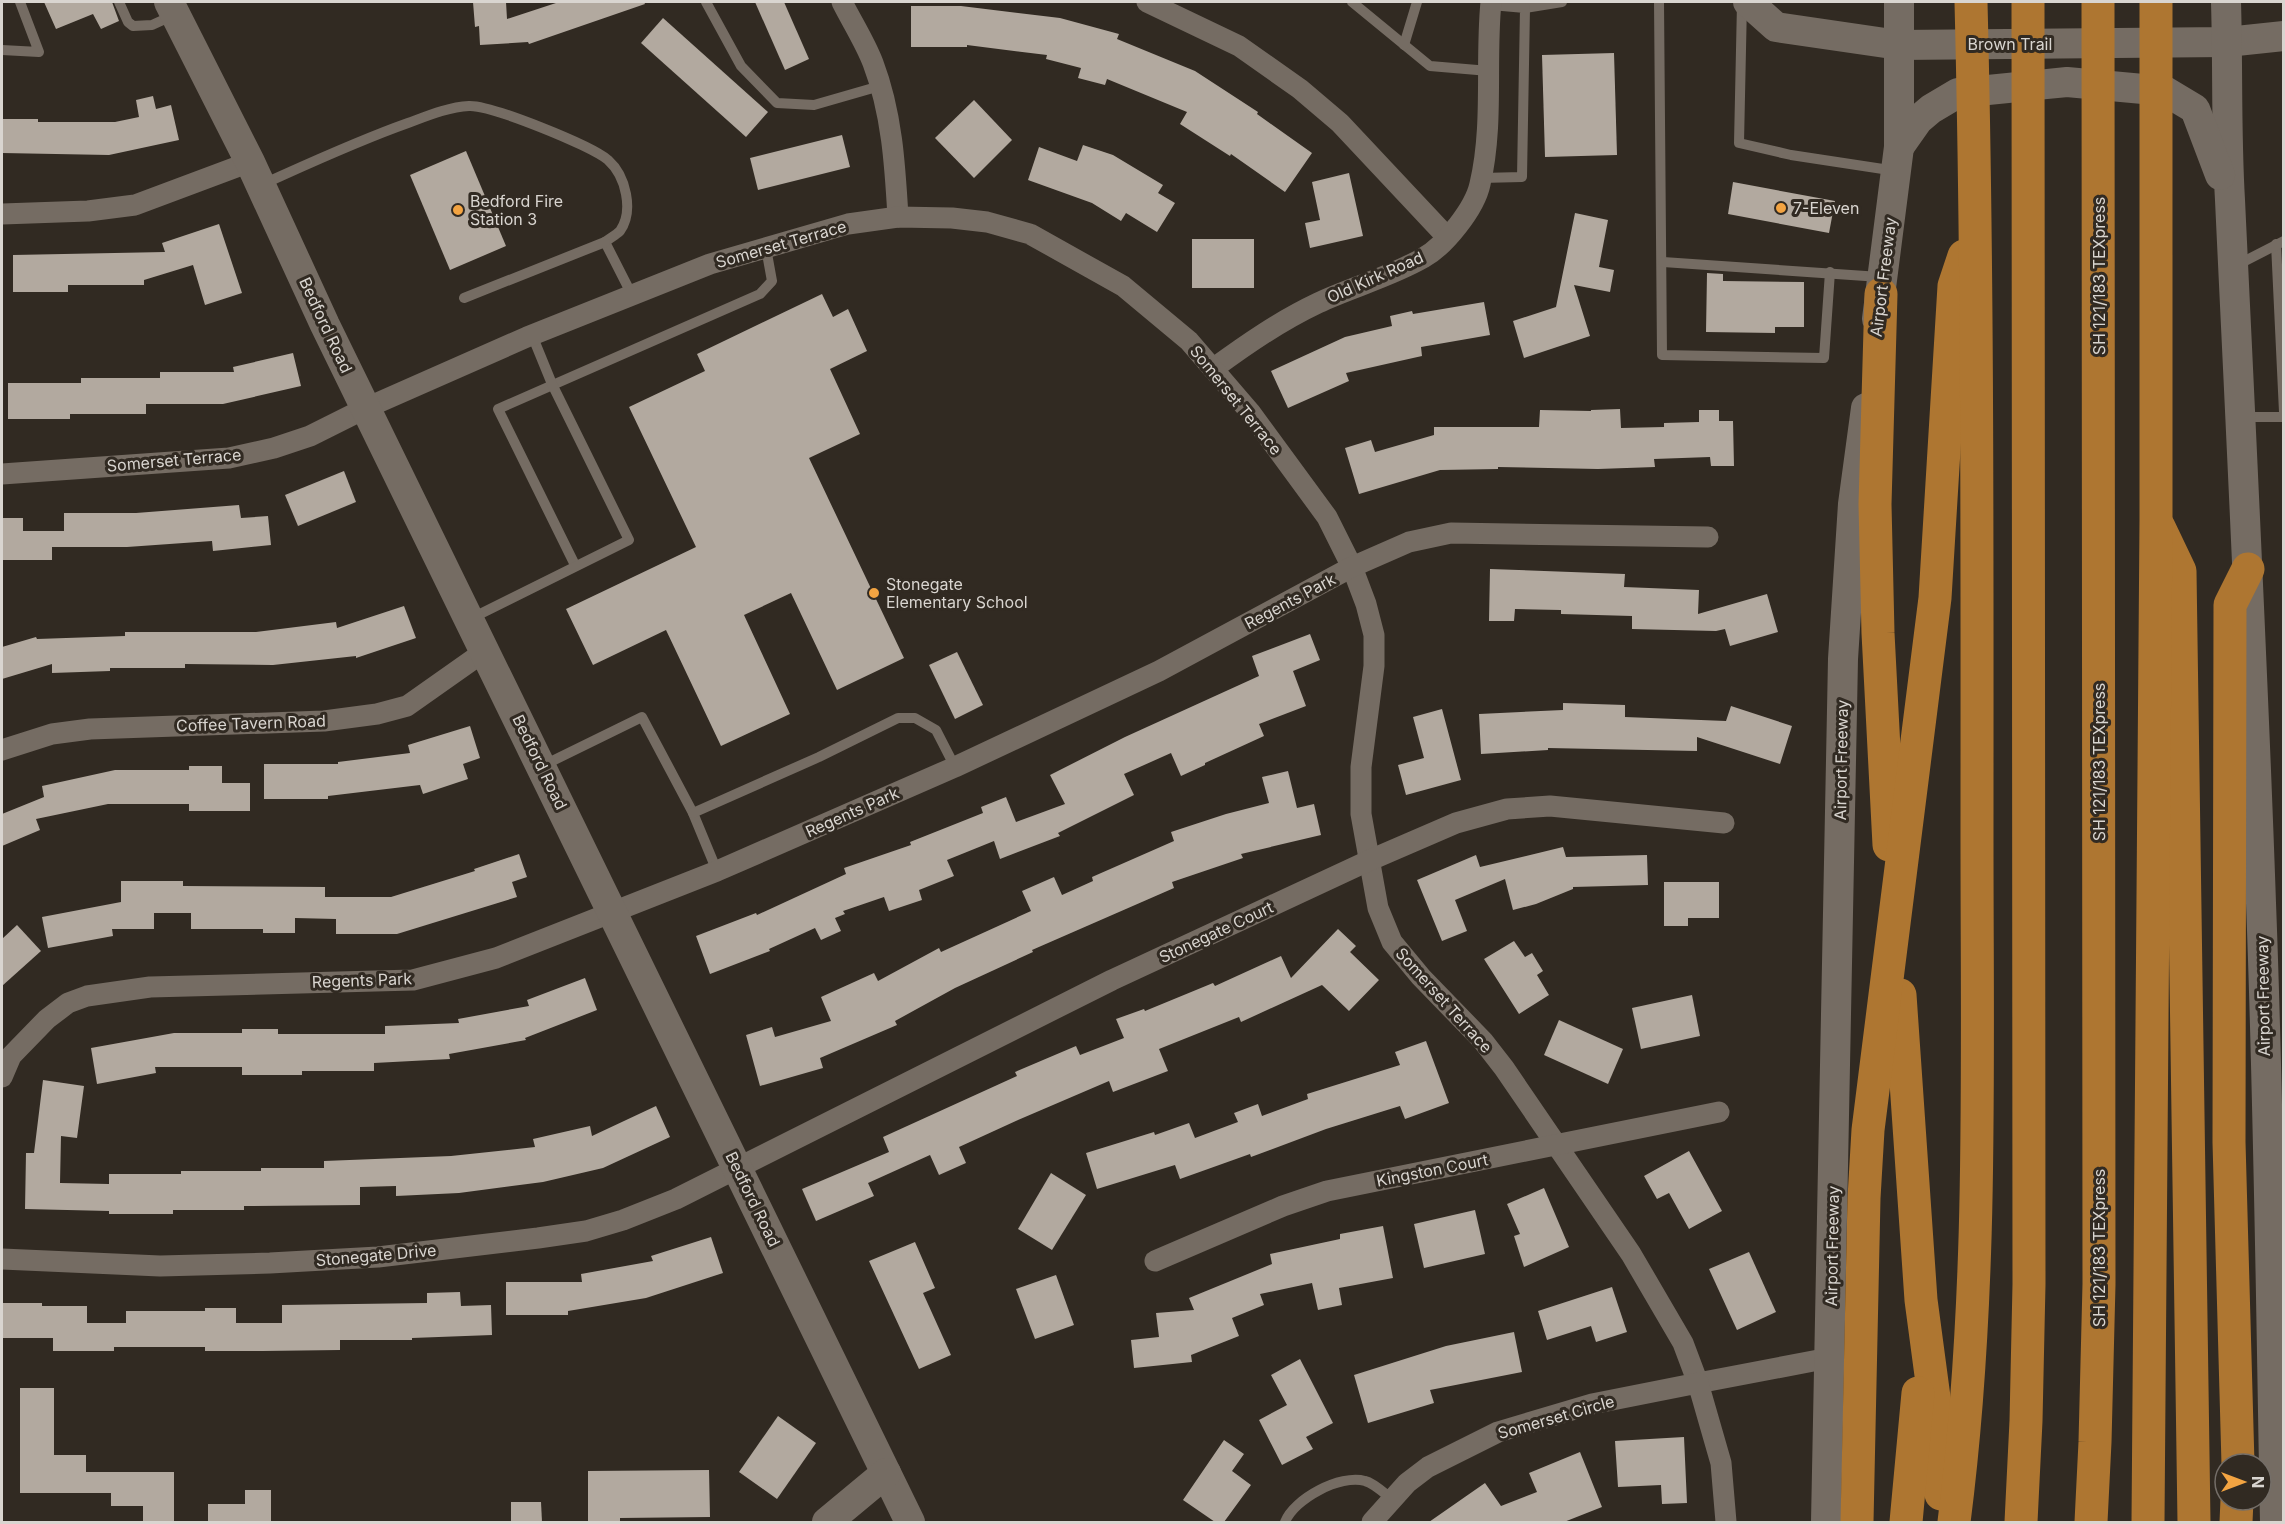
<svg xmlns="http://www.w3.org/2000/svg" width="2285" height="1524" viewBox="0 0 2285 1524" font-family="Inter,sans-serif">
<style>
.building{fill:#b2a99f}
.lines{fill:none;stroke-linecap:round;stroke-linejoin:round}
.lane{stroke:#756c63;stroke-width:10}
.street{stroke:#756c63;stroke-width:21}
.secondary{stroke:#756c63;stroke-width:30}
.highway{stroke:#ae7631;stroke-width:33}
.poi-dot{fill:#f3a442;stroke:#312a22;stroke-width:2}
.labels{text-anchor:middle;stroke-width:6;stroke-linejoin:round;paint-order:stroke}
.street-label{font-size:16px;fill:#d9d5d0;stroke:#312a22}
.poi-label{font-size:16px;fill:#d9d5d0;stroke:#312a22;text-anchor:start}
</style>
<rect width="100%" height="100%" fill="#312a22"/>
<!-- building -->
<g class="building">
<path d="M44,2h68l7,19 -18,8 -8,-15 -37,15z"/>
<path d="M473,2h33l1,17 52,-17h85l1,2 -116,40 -1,-2 -48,3 -1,-19 -4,1z"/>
<path d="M755,2h29l25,57 -24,11z"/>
<path d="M911,6h50l99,12 59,16 -2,5 78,32 63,41 -1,2 55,39 -27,39 -54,-38 -1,2 -50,-32 7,-12 -80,-33 -2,6 -27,-7 3,-10 -35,-9 1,-4 -80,-10v2h-56z"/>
<path d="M663,18l105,94 -22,25 -105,-94z"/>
<path d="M1614,53l3,102 -72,2 -3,-102z"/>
<path d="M153,96l3,13 15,-4 8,35 -70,15 -107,-2v-34h36v3h77l24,-5 -3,-17z"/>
<path d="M974,100l38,40 -38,38 -39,-40z"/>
<path d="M842,135l8,32 -92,23 -8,-32z"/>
<path d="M1083,145l30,10 50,30 -5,8 17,10 -18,29 -31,-19 -5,8 -29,-18 -64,-23 11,-33 38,14z"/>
<path d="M466,151l40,95 -56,24 -40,-95z"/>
<path d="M1349,173l14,63 -53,12 -5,-25 15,-3 -8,-38z"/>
<path d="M1733,182l102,19 -6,32 -101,-19z"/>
<path d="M1575,213l33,7 -9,47 15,3 -4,22 -36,-7 16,51 -66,22 -11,-37 43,-14z"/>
<path d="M219,224l23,69 -37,12 -12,-40 -49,15v5h-76v7h-55v-37l152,-3 -3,-9z"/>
<rect x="1192" y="239" width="62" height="49"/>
<path d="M1707,273l16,1v7l81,1v45h-29v6l-69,-1z"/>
<path d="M822,294l11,23 15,-8 19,42 -37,18 30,65 -51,24 95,200 -67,32 -46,-97 -47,22 46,99 -69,32 -55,-116 -73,35 -27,-56 130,-62 -67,-140 76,-36 -8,-17z"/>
<path d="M1484,302l6,33 -69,12 1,9 -76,17 3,8 -61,27 -17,-37 74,-34 47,-11 -2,-10 22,-5 1,3z"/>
<path d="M293,353l8,33 -78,18h-77v10h-76v5h-62v-36h73v-5h79v-6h74l-1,-5z"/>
<path d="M1620,409l1,19 43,-1v-4l35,-1v-12h20v11h14l1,45h-23l-1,-9 -56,2 1,8 -57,2 -100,-2v2l-58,1 -81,24 -14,-46 26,-8 4,12 59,-17v-8h105l1,-17 51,1v-1z"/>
<path d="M344,471l12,31 -58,24 -13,-31z"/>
<path d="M239,505l2,13 27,-2 3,29 -58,6 -1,-10 -85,6h-75v13h-50v-42h21v13h41v-18h72z"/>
<path d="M1490,569l135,5 -1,13 75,3 -1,24 69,-20 11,38 -48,14 -5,-17 -9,2 -84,-2v-13l-71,-2v-4l-46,-1 -1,12h-25z"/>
<path d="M404,606l12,32 -60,20v-2l-83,9 -88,-1v4h-75v3l-58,2v-9l-50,15v-32l34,-10 1,2 88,-3v-4h131l80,-10 1,6z"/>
<path d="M1310,634l10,26 -27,11 13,35 -47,18 5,12 -59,27v2l-24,11 -10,-23 -47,21 10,21 -76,38 2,3 -60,23 -6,-18 -47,19 7,16 -35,14 3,10 -33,11 -5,-14 -41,14 2,3 -10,4 6,13 -20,9 -6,-12 -46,21 1,2 -60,23 -14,-38 60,-23 1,2 89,-41 -2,-6 67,-23 -1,-3 73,-29 -2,-6 25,-10 10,25 49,-18 -15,-29 75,-38 134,-61 -7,-20z"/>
<path d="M957,652l26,53 -28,14 -26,-54z"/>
<path d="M1563,703l62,2v12l101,4 5,-15 61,20 -12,38 -83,-27v14l-149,-3v2l-67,4 -2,-40 84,-4z"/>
<path d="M1442,709l19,71 -55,15 -8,-30 26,-7 -11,-41z"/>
<path d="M470,726l10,32 -17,6 5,15 -45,15 -3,-9 -92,11v3h-64v-35h74v-2l72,-9 -2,-8z"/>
<path d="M189,766h33v17h28v28h-61v-7h-81l-72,15 4,11 -38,16v-32l42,-17 -2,-11 73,-16h74z"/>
<path d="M1288,771l9,37 17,-4 7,31 -80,19 2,4 -71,24 2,6 -142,62 1,2 -78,36 -60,33 2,4 -77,33 3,10 -63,18 -14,-51 26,-8 3,10 56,-16 -10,-24 53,-24 4,8 61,-33 2,4 90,-41 -9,-20 32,-14 8,18 31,-14 -1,-4 82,-36 -3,-9 55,-18 43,-11 -7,-26z"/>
<path d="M1563,847l3,10 81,-2 1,30 -75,2v2l-37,15 -23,6 -8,-31 -50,21 12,31 -25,10 -25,-61 59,-25 4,12z"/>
<path d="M519,854l8,23 -15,5 5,15 -120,37h-61v-15l-41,-1v15h-32v-4h-72v-16h-37v16h-42l1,7 -65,12 -6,-31 79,-15v-21h62v5l142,1v10h66l84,-26 -1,-2z"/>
<path d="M1664,882h55v36h-31v8h-24z"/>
<path d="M17,925l24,26 -39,35v-47z"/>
<path d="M1338,929l18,17 -6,6 29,28 -30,31 -27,-26 -81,37 -2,-5 -80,32 9,22 -55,21 -4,-11 -91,39 -59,27 7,16 -27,12 -9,-20 -62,28 6,13 -58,25 -14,-32 87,-37 -6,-15 134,-61 -2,-4 61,-26 4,9 44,-17 -8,-19 28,-10 1,2 68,-28 2,3 66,-30 10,22z"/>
<path d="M1514,941l11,16 7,-4 11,18 -6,4 12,20 -30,19 -35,-55z"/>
<path d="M585,978l12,32 -72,28 1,2 -77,14 1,5 -76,4v8h-72v4h-60v-8h-87l1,6 -59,11 -6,-36 83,-15h68v-4h36v5h107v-8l74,-3 -1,-4 71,-13 -2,-6z"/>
<path d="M1692,995l8,41 -59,13 -9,-41z"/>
<path d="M1559,1020l64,29 -15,35 -64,-29z"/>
<path d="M1426,1041l23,62 -44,16 -5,-13 -74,23 -75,28 -1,-3 -70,25 -5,-14 -78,24 -11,-36 68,-21 1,3 34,-12 6,15 43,-16 -4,-9 24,-9 4,12 46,-17 -1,-5 93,-29 -5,-13z"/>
<path d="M43,1080l41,6 -7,52 -16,-2 -1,47 49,1v-10h72v-3h80v-3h63v-7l127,-5 84,-9 -2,-8 57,-13 2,10 64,-30 14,31 -67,31 -60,14 -84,11 -63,3v-10l-36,1v18l-116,1v4h-71v4h-64v-3l-84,-2 1,-56h8z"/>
<path d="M1689,1151l33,60 -33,18 -20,-36 -12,6 -13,-23z"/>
<path d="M1051,1173l35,22 -34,55 -34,-21z"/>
<path d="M1544,1188l25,59 -45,20 -10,-31 6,-2 -13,-30z"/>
<path d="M1475,1210l10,44 -61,14 -10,-44z"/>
<path d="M1383,1226l10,52 -54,10 3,17 -24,5 -6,-27 -52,11 4,11 -32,13 7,18 -48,19 1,7 -58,6 -3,-28 28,-3 -3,-24 38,-3 -5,-12 83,-34 -2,-10 70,-15v-5z"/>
<path d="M711,1237l12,36 -77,25 -78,13v4h-62v-33h76l-1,-8 72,-13 -2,-5z"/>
<path d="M915,1242l20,46 -12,5 28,62 -32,14 -50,-108z"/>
<path d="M1749,1252l27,60 -39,18 -28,-61z"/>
<path d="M1056,1275l18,50 -39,14 -19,-50z"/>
<path d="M1612,1287l15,45 -31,10 -5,-16 -44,14 -9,-29z"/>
<path d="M460,1292l1,14 30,-1 1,30 -80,3v2h-72v10l-77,1h-58v-4h-91v4h-61v-13h-51v-35h40v3h45v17h39v-12h79v-3h31v15h46v-18l145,-2v-10z"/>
<path d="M1514,1332l8,40 -92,18 4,13 -66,20 -14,-48 92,-29z"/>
<path d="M1300,1359l33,64 -27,14 7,12 -31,16 -23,-45 28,-15 -16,-30z"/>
<path d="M20,1388h34v67h32v17h88v50h-31v-16h-32v-13h-91z"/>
<path d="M778,1416l38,27 -39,56 -38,-27z"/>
<path d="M1684,1437l3,66 -25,1 -1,-19 -43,2 -3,-46z"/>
<path d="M1224,1440l20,14 -12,17 19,14 -27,37h-9l-32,-22z"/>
<path d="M1580,1452l22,55 -38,15h-135l56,-39 16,23 36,-14 -8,-19z"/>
<path d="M709,1470l1,47 -90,1v4h-32v-51z"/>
<path d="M245,1490h26v32h-63v-18h37z"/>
<path d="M511,1502h30l1,20h-31z"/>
</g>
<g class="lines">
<!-- lane -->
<g class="lane">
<path d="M119,2l9,20 5,4 19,-1 22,-10"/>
<path d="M706,2l35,64 36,37 37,2 66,-19"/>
<path d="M1352,2l78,64 59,5"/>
<path d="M1659,2l3,353 162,3 6,-86"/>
<path d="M1742,3l-3,140 52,12 105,16"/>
<path d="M1525,8l37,-6"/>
<path d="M1404,45l13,-43"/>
<path d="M2,50l37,2 -19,-50"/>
<path d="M1481,178l41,-1 3,-169 -34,-3"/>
<path d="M261,185c49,-22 96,-44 147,-62 19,-7 40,-16 61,-17 22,-1 121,39 139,54 18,16 26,51 12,71 -4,4 -10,7 -15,11l27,53"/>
<path d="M2276,244l8,168"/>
<path d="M1663,262l217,15"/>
<path d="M2237,265l47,-24"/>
<path d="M464,298l141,-56"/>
<path d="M2242,417h42"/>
<path d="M575,565l-77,-156 262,-115 12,-13 -6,-33"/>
<path d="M470,619l159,-79 -77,-156 -20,-49"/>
<path d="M542,766l100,-49 51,96 24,58"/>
<path d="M693,813l126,-56 79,-39h17l21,12 19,37"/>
<path d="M1285,1522c9,-23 55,-48 80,-41 9,2 20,13 28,19"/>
</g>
<!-- street -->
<g class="street">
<path d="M842,2c10,20 23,40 31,61 19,50 22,102 25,154"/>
<path d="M1147,2l92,44 61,43 40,34 107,114"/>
<path d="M2,214l86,-3 47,-6 115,-43"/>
<path d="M1214,368c33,-24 66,-47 104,-65 34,-16 72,-26 105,-45 22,-12 52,-50 57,-74 14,-60 5,-122 11,-182"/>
<path d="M2,474l227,-16 45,-10 36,-12 56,-28 161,-71 183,-73 138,-40 50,-7 54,1 35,4 43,12 93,52 66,55 61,71 77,105 25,50 14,37 8,31v31l-13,101v47l17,94 14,34 29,35 62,64 21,27 127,186 52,89 15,40 131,-25"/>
<path d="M2,750l50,-16 38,-5 234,-8 53,-7 30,-8 78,-55"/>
<path d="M2,1077l9,-21 36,-37 21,-16 19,-7 63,-9 263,-7 83,-22 221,-87 238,-104 204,-96 193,-104 57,-25 42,-9 257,4"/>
<path d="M2,1259l158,7 110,-3 108,-6 160,-19 48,-7 37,-11 53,-21 436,-219 256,-119 88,-38 51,-14 43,-3 174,17"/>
<path d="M1155,1261l128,-55 44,-15 392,-79"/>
<path d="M1372,1522l35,-39 21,-16 70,-35 94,-28 106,-21 23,80 5,59"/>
</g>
<!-- secondary -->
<g class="secondary">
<path d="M169,2l81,160 75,163 585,1197"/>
<path d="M1748,2l28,25 123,18 328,-3 57,-6"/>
<path d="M2226,2c2,66 0,132 4,198 11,234 23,469 31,703 8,206 10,413 14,619"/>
<path d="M1899,147l19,-27 13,-11 27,-16 109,-11 98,9 30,18 25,66"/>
<path d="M1877,319l22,-172v-145"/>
<path d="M827,1522l59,-49"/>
<path d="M1826,1522l17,-863 10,-155 13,-96"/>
</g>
<!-- highway -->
<g class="highway">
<path d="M1881,294l-6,210 3,129 11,212"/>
<path d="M2159,527l21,44 14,951"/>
<path d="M1900,995l21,305 16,120 4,74"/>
<path d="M2238,1464l-9,-322 1,-537 18,-36"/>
<path d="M1857,1522l7,-324 4,-68 67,-532 19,-312 10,-30"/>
<path d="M1906,1522l12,-129"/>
<path d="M1954,1522c29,-225 23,-453 23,-679 0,-281 1,-561 -6,-841"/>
<path d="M2021,1522l5,-101 3,-137 -1,-1282"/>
<path d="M2091,1522l4,-80 4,-158 -1,-1282"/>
<path d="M2148,1522l8,-1002v-518"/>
<path d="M2236,1522l1,-22"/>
</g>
</g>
<!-- markers -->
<g class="poi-dot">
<circle cx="1781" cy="208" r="6"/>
<circle cx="458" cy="210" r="6"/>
<circle cx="874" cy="593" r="6"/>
</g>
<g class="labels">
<!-- street labels -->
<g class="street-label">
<text x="2010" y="50">Brown Trail</text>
<text transform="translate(781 244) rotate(-16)" y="6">Somerset Terrace</text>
<text transform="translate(2099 276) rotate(-90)" y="6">SH 121/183 TEXpress</text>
<text transform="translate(1375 277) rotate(-24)" y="6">Old Kirk Road</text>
<text transform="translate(1883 277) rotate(-83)" y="6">Airport Freeway</text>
<text transform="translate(326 325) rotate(65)" y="6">Bedford Road</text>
<text transform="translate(1236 400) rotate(51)" y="6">Somerset Terrace</text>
<text transform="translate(174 460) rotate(-5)" y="6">Somerset Terrace</text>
<text transform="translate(1290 601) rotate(-28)" y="6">Regents Park</text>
<text transform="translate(251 723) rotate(-2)" y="6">Coffee Tavern Road</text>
<text transform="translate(1841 760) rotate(-89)" y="6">Airport Freeway</text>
<text transform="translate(540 762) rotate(64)" y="6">Bedford Road</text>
<text transform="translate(2099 762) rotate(-90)" y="6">SH 121/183 TEXpress</text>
<text transform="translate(852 812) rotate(-24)" y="6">Regents Park</text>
<text transform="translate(1216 932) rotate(-25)" y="6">Stonegate Court</text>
<text transform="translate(362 980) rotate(-2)" y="6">Regents Park</text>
<text transform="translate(2263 996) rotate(-91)" y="6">Airport Freeway</text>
<text transform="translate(1444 1000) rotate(48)" y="6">Somerset Terrace</text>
<text transform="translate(1432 1170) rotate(-11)" y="6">Kingston Court</text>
<text transform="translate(753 1199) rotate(64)" y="6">Bedford Road</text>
<text transform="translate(1832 1246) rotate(-89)" y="6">Airport Freeway</text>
<text transform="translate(2099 1248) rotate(-90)" y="6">SH 121/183 TEXpress</text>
<text transform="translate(376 1255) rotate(-5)" y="6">Stonegate Drive</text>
<text transform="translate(1556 1417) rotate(-16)" y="6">Somerset Circle</text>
</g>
<!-- poi labels -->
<g class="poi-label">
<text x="470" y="207">Bedford Fire<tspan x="470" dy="18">Station 3</tspan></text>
<text x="1793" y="214">7-Eleven</text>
<text x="886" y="590">Stonegate<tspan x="886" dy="18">Elementary School</tspan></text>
</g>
</g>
<!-- border -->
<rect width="2285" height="1524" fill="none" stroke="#d9d5d0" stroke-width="6"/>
<!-- north arrow -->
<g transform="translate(2243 1482) rotate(90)"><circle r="28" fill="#312a22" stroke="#746e68" stroke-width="1.5"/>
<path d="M0-4.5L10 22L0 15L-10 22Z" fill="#f3a442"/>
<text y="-9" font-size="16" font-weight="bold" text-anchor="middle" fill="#d9d5d0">N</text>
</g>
</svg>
